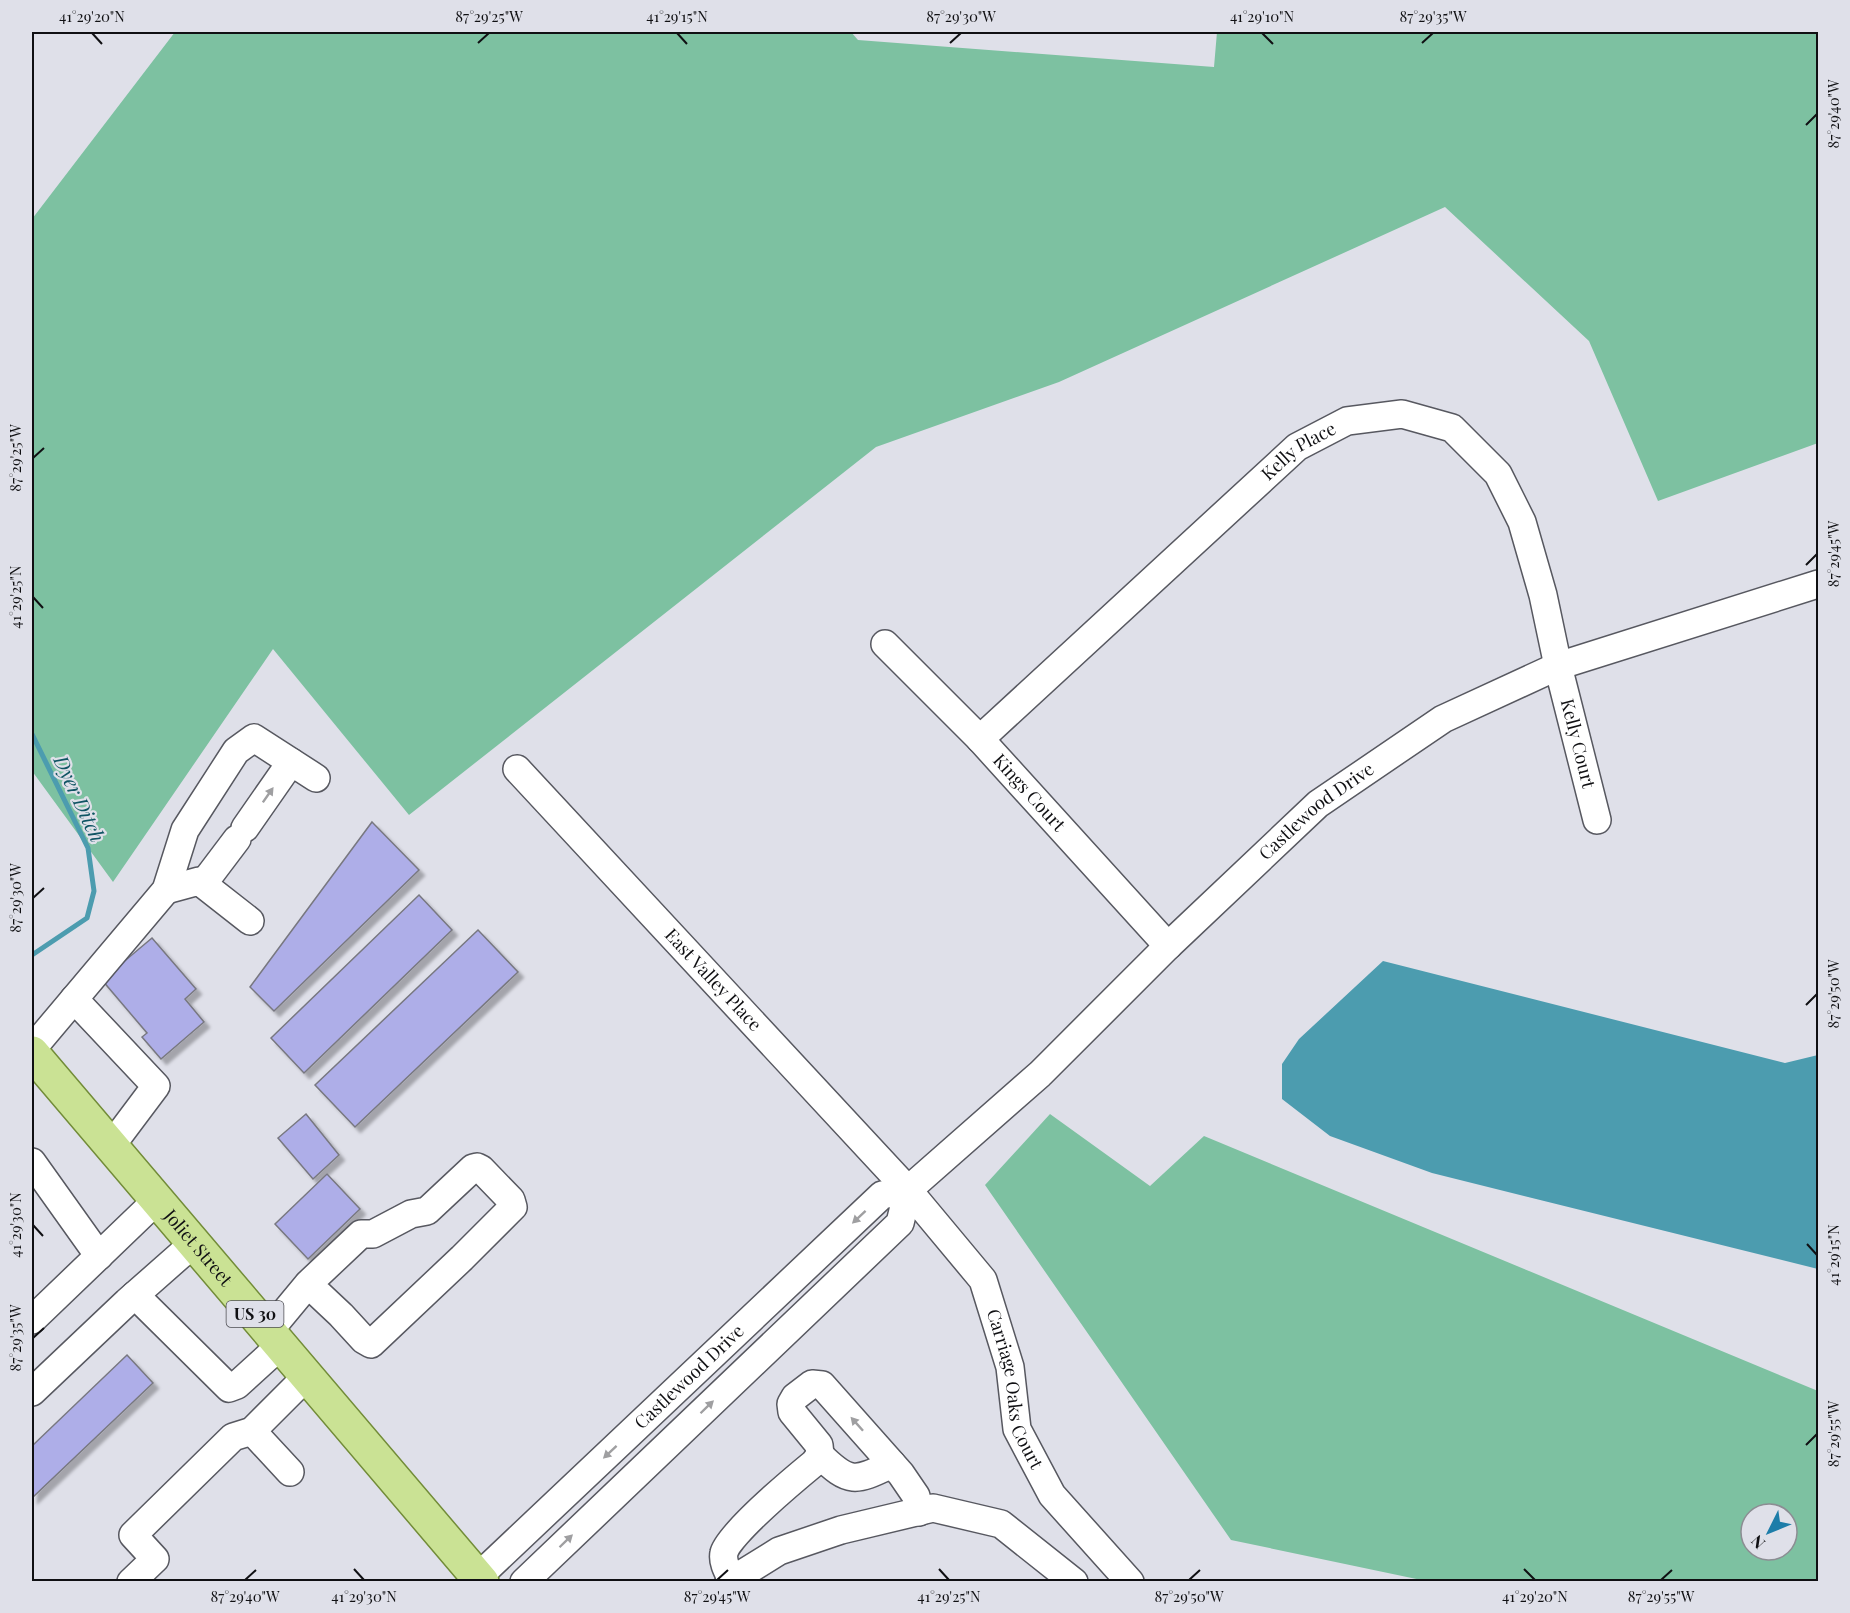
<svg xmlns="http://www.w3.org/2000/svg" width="1850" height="1613" viewBox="0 0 1850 1613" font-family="'Playfair Display',serif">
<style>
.forest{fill:#7dc1a1;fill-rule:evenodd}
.water{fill:#4c9caf}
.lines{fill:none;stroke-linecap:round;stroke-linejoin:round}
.stream{stroke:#4c9caf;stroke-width:5}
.building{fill:#aeaee8;stroke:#787880;stroke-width:1.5;filter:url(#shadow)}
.minor-casing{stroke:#575860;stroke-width:30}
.major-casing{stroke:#728c38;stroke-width:36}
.minor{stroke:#fff;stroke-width:27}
.major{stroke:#cae294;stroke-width:33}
.oneway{fill:#9f9fa1}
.ticks{fill:none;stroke:#101013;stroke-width:2}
.labels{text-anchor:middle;stroke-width:4.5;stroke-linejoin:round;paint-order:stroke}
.shield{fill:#dfe0e9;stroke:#4e4e53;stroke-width:1.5}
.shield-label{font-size:16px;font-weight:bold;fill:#101013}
.street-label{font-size:18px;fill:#101013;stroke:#dfe0e9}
.water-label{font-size:20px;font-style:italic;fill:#0f5463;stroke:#dfe0e9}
.neatline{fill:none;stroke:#101013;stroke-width:2}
.ticks-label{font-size:15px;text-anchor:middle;fill:#101013}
</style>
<defs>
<filter id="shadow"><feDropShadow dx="5.5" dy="5.5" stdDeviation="1.5" flood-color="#0004"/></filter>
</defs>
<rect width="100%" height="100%" fill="#dfe0e9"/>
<!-- forest -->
<g class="forest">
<path d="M175,32h676l7,8 356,27 3,-35h601v411l-160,58 -69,-160 -144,-134 -386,175 -183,65 -467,368 -136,-166 -160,233 -81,-111v-552z"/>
<path d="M1050,1114l100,72 54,-50 614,255v190h-392l-195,-41 -246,-355zM1751,1514h36v36h-36z"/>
</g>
<!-- water -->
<path class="water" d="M1383,961l402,102 33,-8v214l-386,-96 -102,-37 -48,-37v-35l17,-25z"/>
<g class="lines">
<!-- stream -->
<path class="stream" d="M32,734l56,114 6,43 -7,27 -55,37"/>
</g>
<!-- building -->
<g class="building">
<path d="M372,822l47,48 -145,141 -24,-24z"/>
<path d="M419,895l33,35 -148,143 -33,-35z"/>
<path d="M478,930l40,42 -163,155 -40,-42z"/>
<path d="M152,938l44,51 -11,10 19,23 -43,37 -19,-22 5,-4 -45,-53z"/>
<path d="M306,1114l33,41 -26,24 -35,-41z"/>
<path d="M327,1174l33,35 -52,50 -33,-35z"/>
<path d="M127,1355l26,28 -121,115v-52z"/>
</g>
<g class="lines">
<defs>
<g id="minor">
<path id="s1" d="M885,644l95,95 188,207"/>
<path id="s2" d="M980,739l317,-292 50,-26 55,-7 50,14 46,46 24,48 21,73 15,71 39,154"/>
<path id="s3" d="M517,769l391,421 75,90 27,87 7,62 35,66 78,87"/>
<path d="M245,828l46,-66"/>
<path d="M203,884l34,-45"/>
<path d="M166,890l33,-9 51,40"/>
<path d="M74,999l82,87 -45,60"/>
<path d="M32,1049l134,-159 19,-60 51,-79 18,-13 62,40"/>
<path d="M32,1162l67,94"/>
<path d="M135,1295l94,93 8,-3 44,-40"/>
<path d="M32,1320l125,-120"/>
<path d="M269,1331l39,-47 33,31 23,25 7,4 91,-86 51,-51 -2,-7 -30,-31 -4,-2 -4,1 -46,43 -16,3 -38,20h-12l-53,50"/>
<path d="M32,1392l95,-90 67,-59"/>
<path d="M252,1431l38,41"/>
<path d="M820,1455c30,30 36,26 72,9"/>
<path id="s4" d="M478,1577l404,-382 26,-5 132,-116 128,-128 150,-142 125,-85 115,-53 260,-82"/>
<path d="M732,1580c-4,-8 -10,-18 -8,-27 3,-18 73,-76 90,-90l6,-8 -1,-10 -27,-33 -1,-8 4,-7 17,-13 10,1 79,89 15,22 3,16"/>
<path d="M131,1582l24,-23 -22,-24 100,-98 19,-6 55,-55"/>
<path d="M524,1582l376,-359 8,-33"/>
<path d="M729,1582l50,-31 62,-21 92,-22 68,16 73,58"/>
</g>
<g id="major">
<path id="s5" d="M32,1053l450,529"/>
</g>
</defs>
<!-- minor casing -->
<use href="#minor" class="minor-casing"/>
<!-- major casing -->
<use href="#major" class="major-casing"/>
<!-- minor -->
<use href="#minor" class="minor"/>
<!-- major -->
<use href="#major" class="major"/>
</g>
<!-- one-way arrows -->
<defs><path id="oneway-solid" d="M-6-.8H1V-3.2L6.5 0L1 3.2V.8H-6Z" transform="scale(1.5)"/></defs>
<g class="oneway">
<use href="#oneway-solid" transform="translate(268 795) rotate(-55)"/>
<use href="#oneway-solid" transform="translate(859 1217) rotate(137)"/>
<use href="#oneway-solid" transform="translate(707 1407) rotate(-44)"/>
<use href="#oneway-solid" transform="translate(857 1424) rotate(-132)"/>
<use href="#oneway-solid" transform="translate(610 1452) rotate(137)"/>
<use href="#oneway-solid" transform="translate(566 1541) rotate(-44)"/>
</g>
<!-- ticks -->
<path class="ticks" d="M92,33l10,11M677,33l10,11M1262,33l11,11M478,43l11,-10M950,43l11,-10M1422,43l11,-10M1806,125l11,-11M33,458l11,-10M1806,565l11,-11M33,597l10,11M33,898l11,-10M1806,1005l11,-11M33,1225l10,11M1807,1244l10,11M33,1338l11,-10M1806,1445l11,-11M354,1569l10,11M939,1569l10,11M1524,1569l11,11M245,1580l11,-10M717,1580l11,-10M1189,1580l11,-10M1661,1580l11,-10"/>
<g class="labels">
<!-- shield labels -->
<rect class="shield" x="226.5" y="1301" width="57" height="26" rx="4.5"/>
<g class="shield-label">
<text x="255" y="1320">US 30</text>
</g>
<!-- street labels -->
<g class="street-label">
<text dy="6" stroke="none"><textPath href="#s2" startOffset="430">Kelly Place</textPath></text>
<text dy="6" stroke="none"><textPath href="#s2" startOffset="942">Kelly Court</textPath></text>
<text dy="6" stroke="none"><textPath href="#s1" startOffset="207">Kings Court</textPath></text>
<text dy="6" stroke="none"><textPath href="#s4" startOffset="1140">Castlewood Drive</textPath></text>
<text dy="6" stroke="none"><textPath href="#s3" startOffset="288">East Valley Place</textPath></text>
<text dy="6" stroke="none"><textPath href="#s5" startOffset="256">Joliet Street</textPath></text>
<text dy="6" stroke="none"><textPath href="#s4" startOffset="291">Castlewood Drive</textPath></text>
<text dy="6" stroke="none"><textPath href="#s3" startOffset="806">Carriage Oaks Court</textPath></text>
</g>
<!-- water labels -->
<g class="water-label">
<text transform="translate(79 799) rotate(65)" y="7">Dyer Ditch</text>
</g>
</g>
<!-- border -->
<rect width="1850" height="1613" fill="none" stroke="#dfe0e9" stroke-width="66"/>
<!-- north arrow -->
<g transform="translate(1769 1532) rotate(227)"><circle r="28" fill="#dfe0e9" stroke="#8c8d93" stroke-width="1.5"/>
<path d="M0-4.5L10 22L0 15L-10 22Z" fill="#1d7da9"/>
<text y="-9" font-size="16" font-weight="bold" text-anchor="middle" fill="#101013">N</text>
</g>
<rect x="33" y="33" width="1784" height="1547" class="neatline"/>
<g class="ticks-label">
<text x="92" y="22">41°29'20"N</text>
<text x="489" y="22">87°29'25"W</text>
<text x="677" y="22">41°29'15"N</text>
<text x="961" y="22">87°29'30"W</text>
<text x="1262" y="22">41°29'10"N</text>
<text x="1433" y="22">87°29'35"W</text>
<text transform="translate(1834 114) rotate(-90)" y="5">87°29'40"W</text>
<text transform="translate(16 458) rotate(-90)" y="5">87°29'25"W</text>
<text transform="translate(1834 554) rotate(-90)" y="5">87°29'45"W</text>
<text transform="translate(16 597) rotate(-90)" y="5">41°29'25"N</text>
<text transform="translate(16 898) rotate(-90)" y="5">87°29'30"W</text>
<text transform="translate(1834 994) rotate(-90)" y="5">87°29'50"W</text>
<text transform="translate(16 1225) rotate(-90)" y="5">41°29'30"N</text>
<text transform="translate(1834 1255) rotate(-90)" y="5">41°29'15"N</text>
<text transform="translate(16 1338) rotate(-90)" y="5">87°29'35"W</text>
<text transform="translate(1834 1434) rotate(-90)" y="5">87°29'55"W</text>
<text x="245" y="1602">87°29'40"W</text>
<text x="364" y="1602">41°29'30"N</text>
<text x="717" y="1602">87°29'45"W</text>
<text x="949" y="1602">41°29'25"N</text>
<text x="1189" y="1602">87°29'50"W</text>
<text x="1535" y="1602">41°29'20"N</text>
<text x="1661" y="1602">87°29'55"W</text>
</g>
</svg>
